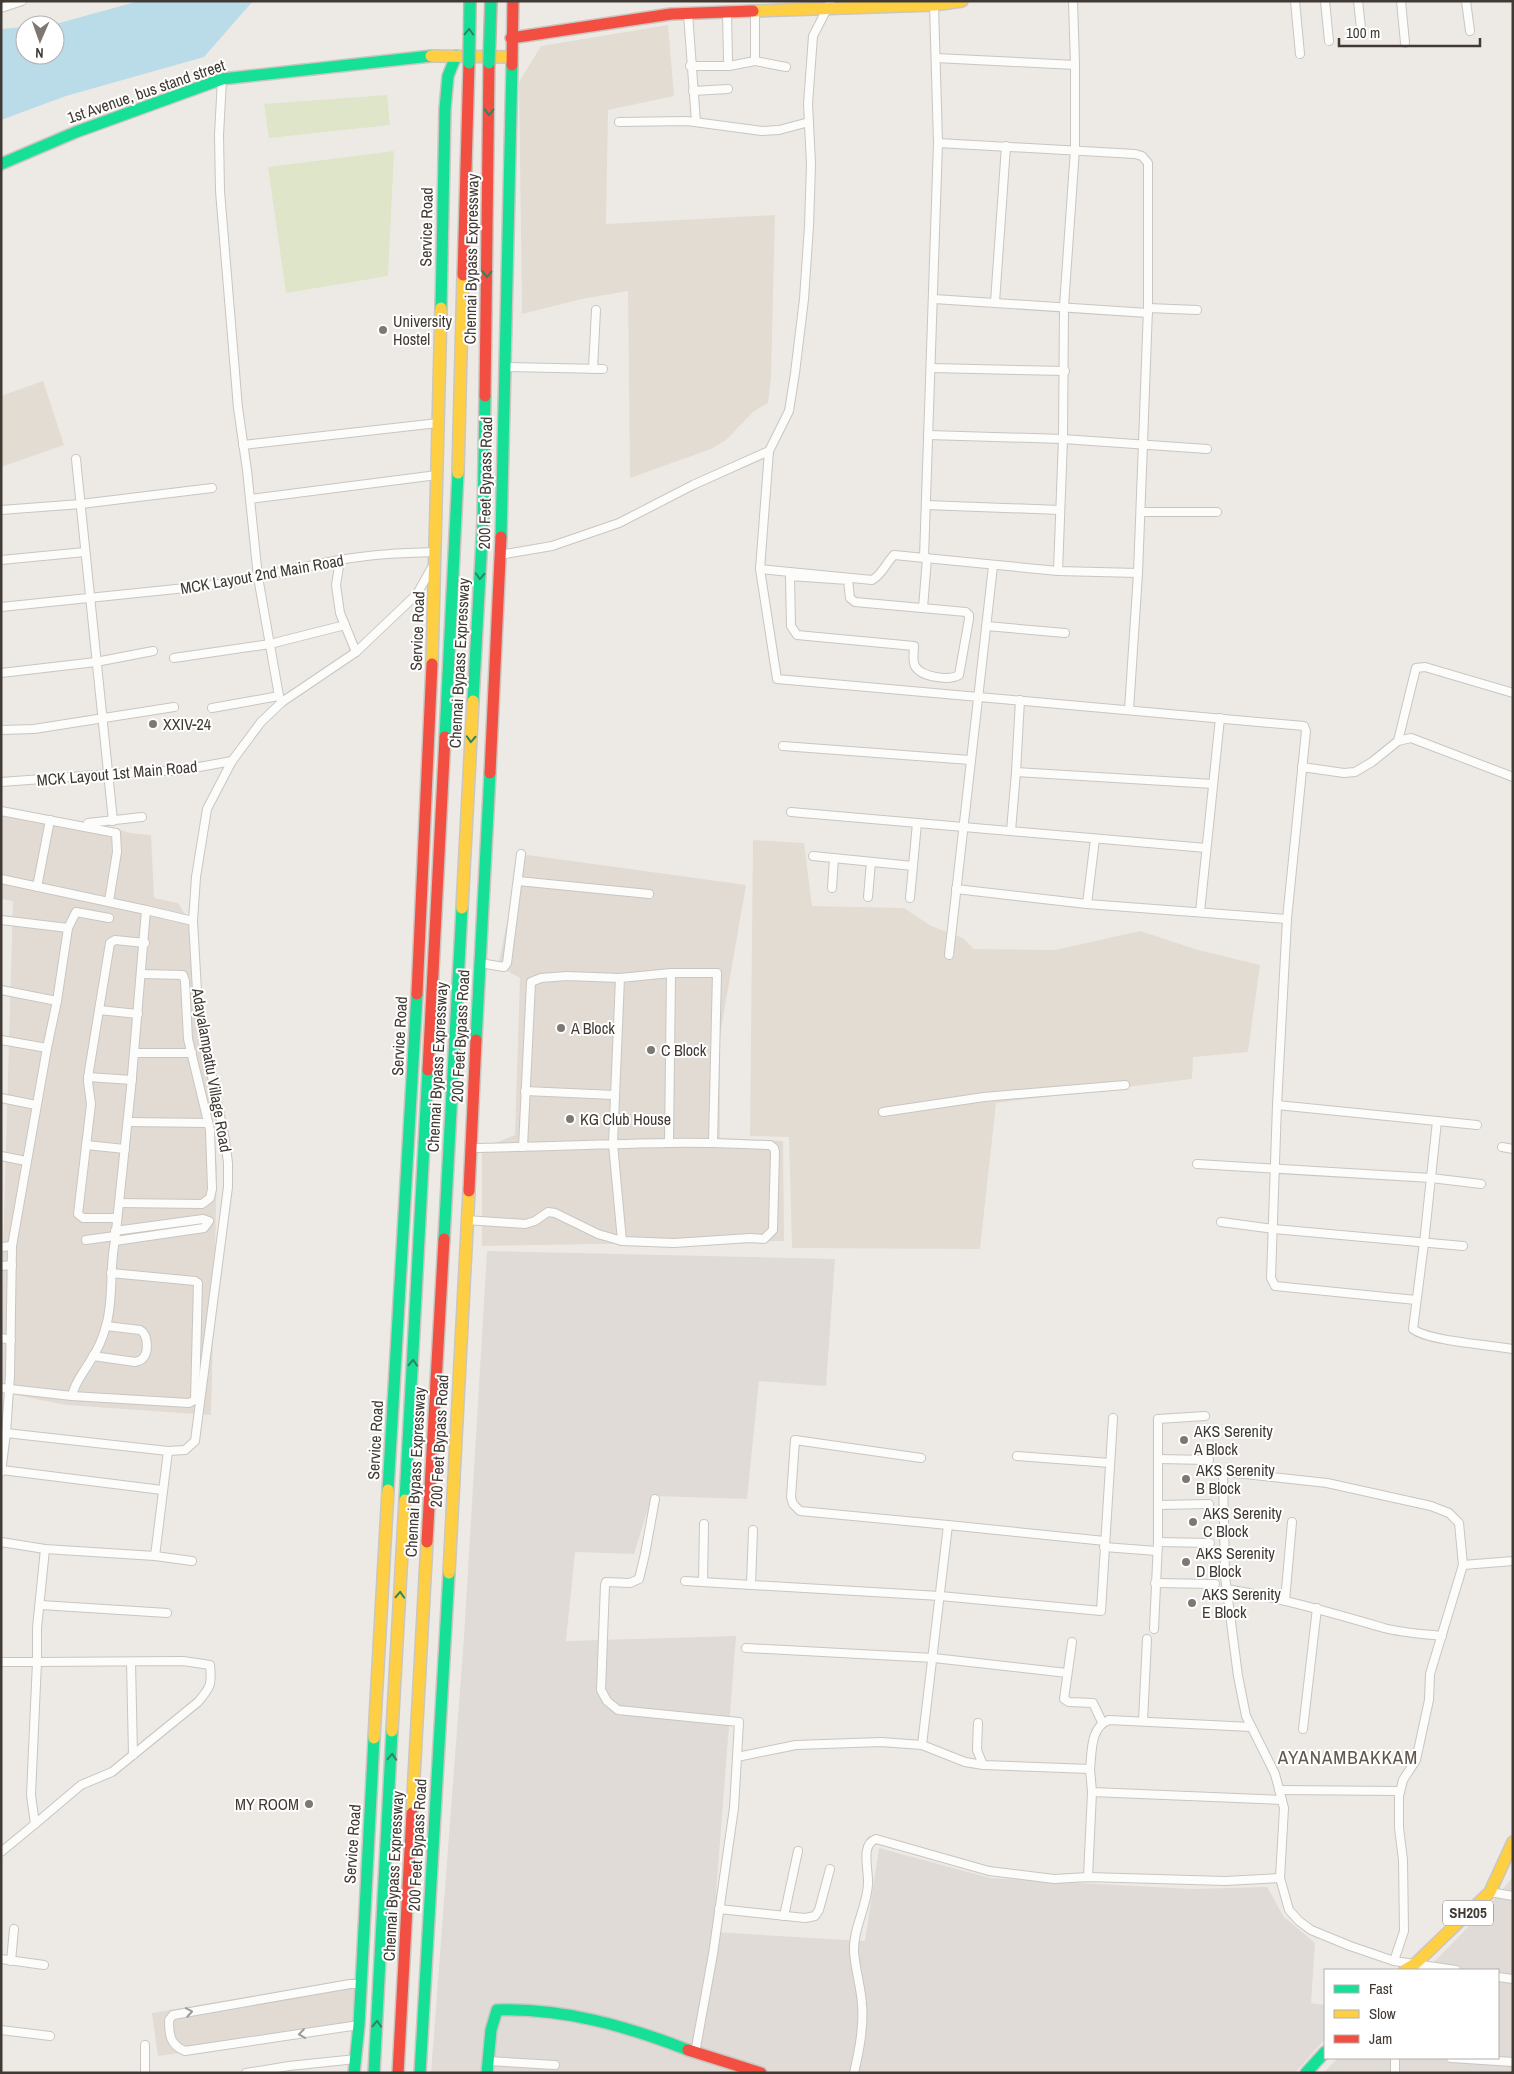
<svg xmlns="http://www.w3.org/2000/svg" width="1514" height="2074" viewBox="0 0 1514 2074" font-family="'Archivo Narrow',sans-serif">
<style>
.residential{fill:#e1dbd4}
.industrial{fill:#e0dbd7}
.education{fill:#e3dcd2}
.green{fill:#dee5c8}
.water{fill:#b9dce8}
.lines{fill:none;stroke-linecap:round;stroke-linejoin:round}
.street-casing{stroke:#c9c6c2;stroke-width:10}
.fast-casing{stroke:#cbc6be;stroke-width:14}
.slow-casing{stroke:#cbc6be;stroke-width:14}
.jam-casing{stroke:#cbc6be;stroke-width:14}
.street{stroke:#fcfcfb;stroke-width:8}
.fast{stroke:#16e098;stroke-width:11}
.slow{stroke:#ffcf43;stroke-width:11}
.jam{stroke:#f24e42;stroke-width:11}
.fast-bridge-casing{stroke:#c3b4a3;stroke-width:14;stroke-linecap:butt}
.fast-bridge{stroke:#16e098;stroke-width:11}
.oneway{stroke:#2e8561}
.oneway2{stroke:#9e9b98}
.poi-dot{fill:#7d7872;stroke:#fff;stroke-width:2}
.labels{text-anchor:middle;stroke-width:4;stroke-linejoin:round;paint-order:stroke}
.shield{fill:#fff;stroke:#7a7571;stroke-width:1}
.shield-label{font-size:15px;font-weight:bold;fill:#413a34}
.street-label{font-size:16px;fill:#413a34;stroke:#fff}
.poi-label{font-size:16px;fill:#413a34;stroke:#fff;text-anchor:start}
.quarter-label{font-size:19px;letter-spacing:1px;fill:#63574c;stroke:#fff}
</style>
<rect width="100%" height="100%" fill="#edeae6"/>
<!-- residential -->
<g class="residential">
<path d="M1,808l112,20 17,5 21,2 3,63 24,5 17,27 22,238 -6,247 -145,-10 -65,-13v-69l12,-422 -12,-2z"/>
<path d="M521,854l225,31 -26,150v103l63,3 1,100 -302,5v-98l33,-13 5,-157 -22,-12z"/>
<path d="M355,1978l-3,51 -194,27 -6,-43z"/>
</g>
<!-- industrial -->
<g class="industrial">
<path d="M487,1251l348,8 -9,127 -67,-5 -12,118 -95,-3 -18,58 -59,-2 -9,89 170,-5 -23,296 152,9 14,-93 111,30 202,11 75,-2 17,30 31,26 -4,60 14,2v34l-30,34h-864l33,-436z"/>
<path d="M1513,1877v196h-190l15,-15h160v-88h-72l59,-60z"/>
</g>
<!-- education -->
<g class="education">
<path d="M668,25l6,71 -66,14 -2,114 169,-9 -4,162 -3,26 -14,8 -28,29 -15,9 -81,29 -2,-187 -46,8 -60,15 -3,-232 22,-36z"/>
<path d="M43,381l21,64 -63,22v-71z"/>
<path d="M753,840l51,3 8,63 92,2 27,18 32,12 11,11 81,1 85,-19 58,19 62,15 -12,87 -55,5 -1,22 -196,24 -16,146 -188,-1 -3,-111 -39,-1z"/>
</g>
<!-- green -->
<g class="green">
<path d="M387,95l3,30 -121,13 -5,-34z"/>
<path d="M394,151l-6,125 -102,17 -18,-126z"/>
</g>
<!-- water -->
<path class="water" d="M139,1h114l-49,56 -138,39 -65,24v-91l24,-2v28h30v-30h-3z"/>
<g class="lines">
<defs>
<g id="street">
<path d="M1295,1l5,53"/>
<path d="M1325,1l4,40"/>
<path d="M1358,1l3,27"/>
<path d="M1401,1l4,42"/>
<path d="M1466,1l4,30"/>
<path d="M1,8l21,-7"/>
<path d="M755,11v50"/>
<path d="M727,12l1,48"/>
<path d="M688,14l8,108"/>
<path d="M936,58l139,7"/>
<path d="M690,66h39l26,-5 31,6"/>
<path d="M222,79l-3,56 1,56 18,217 9,62 11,107 21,119 3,6"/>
<path d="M693,91l35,-2"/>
<path d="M619,122l68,-1 75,10 17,-1 30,-8"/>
<path d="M938,143l197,11 7,2 6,7v145l-5,135 -5,130 -9,137"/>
<path d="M934,299l214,14"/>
<path d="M995,302l11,-156"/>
<path d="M1148,308l49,2"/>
<path d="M504,367l99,2"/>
<path d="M931,368l134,3"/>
<path d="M593,369l3,-59"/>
<path d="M928,435l135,4 144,10"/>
<path d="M243,445l195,-22"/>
<path d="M769,451l-9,118 112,11c10,-5 14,-17 22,-25l164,16 80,2"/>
<path d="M76,459l37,362"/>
<path d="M250,499l187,-24"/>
<path d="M926,505l134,5"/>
<path d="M1,510l80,-6 131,-16"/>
<path d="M1141,512h76"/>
<path d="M500,552l5,2 47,-8 67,-23 74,-38 76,-34 20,-40 6,-38 9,-74 5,-73 2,-62 -3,-60 5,-68 18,-35"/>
<path d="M924,558l14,-415 -4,-138"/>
<path d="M1,560l84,-8"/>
<path d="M340,560l-4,25 4,28 16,39"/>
<path d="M760,569l17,110 527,47 2,5 -19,188 -10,186"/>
<path d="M1058,571l5,-132 1,-133 11,-157v-84l-2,-64"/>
<path d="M790,576l58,4 2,18 5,4 111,10 3,3v4l-10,56c-10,6 -38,2 -44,-9 -3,-6 -1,-14 -1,-20l-117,-11 -6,-9z"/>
<path d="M1,607l204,-21c45,-6 90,-18 135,-26 32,-6 64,-7 96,-8"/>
<path d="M923,608l4,-50"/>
<path d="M986,626l79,7"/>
<path d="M174,658l96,-14 75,-19"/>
<path d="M1,673l95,-11 57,-11"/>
<path d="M212,708l67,-12"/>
<path d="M1,730l33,-1 140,-22"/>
<path d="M1398,741l18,-73 9,-1 88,26"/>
<path d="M783,746l187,14"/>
<path d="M1302,767l42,6 11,-1 17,-10 26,-21 13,-3 102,39"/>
<path d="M1016,772l4,-72"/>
<path d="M1,782l151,-11h25l55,-10"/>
<path d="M1,811l115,22 1,19 -8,49"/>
<path d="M791,812l415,36"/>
<path d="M88,823l54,-6"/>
<path d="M1011,831l5,-59 197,12"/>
<path d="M813,856l100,10"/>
<path d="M1,879l145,31"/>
<path d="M518,881l131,13"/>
<path d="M37,887l13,-67"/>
<path d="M832,888l2,-30"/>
<path d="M956,889l131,15 8,-65"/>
<path d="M868,897l3,-35"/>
<path d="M910,898l7,-75"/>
<path d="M1087,904l200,15"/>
<path d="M1200,912l20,-194"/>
<path d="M1,920l67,8"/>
<path d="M949,955l44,-389"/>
<path d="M480,963l24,4 3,-4 14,-109"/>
<path d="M1,990l56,11"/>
<path d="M99,1010l39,4"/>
<path d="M1,1040l46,8"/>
<path d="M135,1053h57"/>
<path d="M88,1077l44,3"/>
<path d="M525,1091l89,4"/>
<path d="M1,1098l35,7"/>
<path d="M883,1112l101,-15 141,-12"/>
<path d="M1437,1121l40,4"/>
<path d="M128,1122l80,1"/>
<path d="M669,1143l2,-170"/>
<path d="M86,1145l39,4"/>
<path d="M523,1147l8,-165 10,-4 26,-2 53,2 51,-5h46l-4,170"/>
<path d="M1502,1147l11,2"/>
<path d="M470,1148c66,-1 132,-4 198,-5 34,-1 68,1 102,2l4,3 1,4 -2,78 -9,9 -14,-1 -76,5 -52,-2 -9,-97 7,-166"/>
<path d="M1,1156l25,5"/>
<path d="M1197,1164l234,14 50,6"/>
<path d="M119,1203l83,1 8,-6 2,-9 -2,-59 -22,-91 -3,-58 -2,-6 -41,-1"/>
<path d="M117,1218h-34l-5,-4 13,-110 -3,-22 1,-11 21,-128 5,-3 30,3"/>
<path d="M466,1220l59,4 10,-3 13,-9 7,1 43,21 24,7"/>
<path d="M1221,1222l53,7 189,17"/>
<path d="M86,1240l29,-4"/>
<path d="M115,1241l89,-13 5,-7 -6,-2 -88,12"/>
<path d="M1,1247l11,-1"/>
<path d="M1,1266l11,-1"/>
<path d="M1416,1300l-141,-14 -4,-8 6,-173 160,16 -13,122 -11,86c15,12 78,16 100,20"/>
<path d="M1,1338l10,2"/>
<path d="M93,1356l42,6c3,-1 6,-1 8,-4 6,-6 5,-24 -3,-28l-34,-4"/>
<path d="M1,1388l71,8c3,-15 13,-25 20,-38 6,-9 11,-21 14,-32 8,-26 3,-58 9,-85l16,-153 15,-178 47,11"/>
<path d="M72,1396l117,7 6,-3 3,-117 -3,-2 -84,-8"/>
<path d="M6,1433l4,-57 2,-130 35,-198 10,-47 11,-73 8,-16 33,6"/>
<path d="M1017,1456l93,7"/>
<path d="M921,1458l-126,-18 -4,57 2,7 7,7 148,14"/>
<path d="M1159,1459l50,1"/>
<path d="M2,1470l160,20"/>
<path d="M1,1472l5,-39 162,18 17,-1 10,-9 33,-254v-24l-3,-23 -27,-132 -5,-87 3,-44 11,-68 25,-48 29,-39 21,-20 74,-50 61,-58 18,-32"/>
<path d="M655,1499l-10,55 -6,25 -9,4 -24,-1 -1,3 -4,105 6,11 11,9 121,12 -2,35"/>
<path d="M1158,1505l51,-1"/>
<path d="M1,1542l44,7 110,7 13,-105"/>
<path d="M1158,1542l52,1"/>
<path d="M1104,1547l53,4"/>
<path d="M155,1556l37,5"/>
<path d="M685,1581l255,15 161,15 12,-193"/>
<path d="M703,1582l1,-58"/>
<path d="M1155,1583l60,1"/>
<path d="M751,1585l2,-55"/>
<path d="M1227,1589c54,9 105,24 157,39 19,5 39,6 58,8"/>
<path d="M1285,1601l7,-79"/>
<path d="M41,1605l126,8"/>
<path d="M1154,1629l4,-87v-123l47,-3"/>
<path d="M1072,1642l-8,57 5,3 24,1 9,19"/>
<path d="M746,1648l188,10 133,15"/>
<path d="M1,1662h36l-6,133 4,29 -34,28"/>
<path d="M131,1662l2,93"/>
<path d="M1143,1721l4,-82"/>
<path d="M978,1723l-1,27 6,15"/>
<path d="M1303,1729l14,-121"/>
<path d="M922,1745l43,17 18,3 107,4 2,23 190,8"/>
<path d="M1090,1769c2,-17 0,-42 19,-49l142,7"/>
<path d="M1279,1790l121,1"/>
<path d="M35,1824l46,-39 31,-13 86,-70c13,-15 14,-18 12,-37l-27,-4 -146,1v-34l8,-79"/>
<path d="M1088,1877l4,-85"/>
<path d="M1490,1892l23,4"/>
<path d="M719,1909l86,9 10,-2 4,-6 11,-41"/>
<path d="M784,1916l14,-65"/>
<path d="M1,1959l43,6"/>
<path d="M11,1961l3,-32"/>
<path d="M1394,1961l10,-30 -1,-71 -4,-32v-32l4,-16 13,-20 13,-60 1,-26 33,-109"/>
<path d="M1456,1970l-62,-9 -44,-15 -39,-16 -12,-9 -10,-11 -9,-32 4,-70 -9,-34 -29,-58 -8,-40 -13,-100 -2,-100 3,-4 101,11 104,23 18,7 10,10 4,42 50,-4"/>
<path d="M1498,1977l15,2"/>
<path d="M359,2025l-174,26c-15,-6 -16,-16 -16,-31l4,-5 177,-31h10"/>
<path d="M1,2030l49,6"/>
<path d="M695,2053l18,-99 21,-146 3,-51 59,-12 85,-3 41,3 26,-220 157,16"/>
<path d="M1451,2058l62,4"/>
<path d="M488,2061l67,4"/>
<path d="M145,2073v-28"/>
<path d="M246,2073l43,-7 67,-7"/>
<path d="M854,2073c5,-22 10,-46 8,-69 -1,-17 -7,-35 -8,-53 -1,-23 13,-44 14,-67 1,-13 -8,-40 8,-45l113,32 65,8 34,-2 137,4 55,-3"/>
<path d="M1395,2073v-15"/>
</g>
<g id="fast">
<path d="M1,164l75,-32 146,-53 209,-23"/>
<path d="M441,308l4,-199 3,-33 8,-20"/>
<path d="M501,537l11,-472"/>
<path d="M473,701l10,-181 2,-124"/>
<path d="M445,737l13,-264"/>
<path d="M476,1040l14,-267"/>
<path d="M444,1239l18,-331"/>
<path d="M388,1490l29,-496"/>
<path d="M405,1500l23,-430"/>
<path d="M354,2073l5,-48 15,-287"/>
<path d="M374,2073l18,-342"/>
<path d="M420,2073l29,-500"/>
<path d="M487,2073l4,-43 6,-20c66,-2 130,16 191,40"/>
<path d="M1306,2073l19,-21"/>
</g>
<g id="slow">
<path d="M753,11l181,-6 28,-4"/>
<path d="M431,56l80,1"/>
<path d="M458,473l5,-198"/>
<path d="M432,664l9,-356"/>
<path d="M462,908l11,-207"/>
<path d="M449,1573l20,-382"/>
<path d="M392,1731l13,-231"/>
<path d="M374,1738l14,-248"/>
<path d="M412,1813l15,-271"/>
<path d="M1405,1970l10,-6 75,-72 23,-50"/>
</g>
<g id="jam">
<path d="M511,38l160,-24 82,-3"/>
<path d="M512,65l1,-64"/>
<path d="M463,275l6,-212"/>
<path d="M485,396l4,-333"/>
<path d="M490,773l11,-236"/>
<path d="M417,994l15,-330"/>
<path d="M428,1070l17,-333"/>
<path d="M469,1191l7,-151"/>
<path d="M427,1542l17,-303"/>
<path d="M688,2050l73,23"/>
<path d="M398,2073l14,-260"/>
</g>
</defs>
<!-- street casing -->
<use href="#street" class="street-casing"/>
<!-- fast casing -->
<use href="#fast" class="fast-casing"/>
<!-- slow casing -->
<use href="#slow" class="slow-casing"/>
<!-- jam casing -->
<use href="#jam" class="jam-casing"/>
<!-- street -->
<use href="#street" class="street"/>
<!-- fast -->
<use href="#fast" class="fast"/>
<!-- slow -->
<use href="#slow" class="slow"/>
<!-- jam -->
<use href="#jam" class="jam"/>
<defs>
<g id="fast-bridge">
<path d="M469,63l1,-62"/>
<path d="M489,63l2,-62"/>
</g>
</defs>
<!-- fast-bridge casing -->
<use href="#fast-bridge" class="fast-bridge-casing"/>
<!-- fast-bridge -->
<use href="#fast-bridge" class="fast-bridge"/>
</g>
<!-- one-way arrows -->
<defs><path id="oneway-chevron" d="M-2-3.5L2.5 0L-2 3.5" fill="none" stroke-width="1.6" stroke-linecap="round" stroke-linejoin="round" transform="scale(1.25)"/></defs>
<g class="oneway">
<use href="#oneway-chevron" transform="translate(469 32) rotate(-88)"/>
<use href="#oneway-chevron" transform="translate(489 112) rotate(91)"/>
<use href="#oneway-chevron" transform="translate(487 274) rotate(91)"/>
<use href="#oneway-chevron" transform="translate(480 576) rotate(93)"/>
<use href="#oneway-chevron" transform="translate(471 739) rotate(93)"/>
<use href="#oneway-chevron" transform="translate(413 1363) rotate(-87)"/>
<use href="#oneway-chevron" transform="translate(400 1595) rotate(-87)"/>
<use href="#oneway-chevron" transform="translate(392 1757) rotate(-87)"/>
<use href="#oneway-chevron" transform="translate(377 2024) rotate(-87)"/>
</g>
<g class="oneway2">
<use href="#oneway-chevron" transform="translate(189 2012) rotate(-10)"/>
<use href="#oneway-chevron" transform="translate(302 2034) rotate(172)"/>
</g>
<!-- markers -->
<g class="poi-dot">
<circle cx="383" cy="330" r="5"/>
<circle cx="153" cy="724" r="5"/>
<circle cx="561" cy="1028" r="5"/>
<circle cx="651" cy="1050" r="5"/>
<circle cx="570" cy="1119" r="5"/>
<circle cx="1184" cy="1440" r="5"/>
<circle cx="1186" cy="1479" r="5"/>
<circle cx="1193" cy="1522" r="5"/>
<circle cx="1186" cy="1562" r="5"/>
<circle cx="1192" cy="1603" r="5"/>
<circle cx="309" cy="1804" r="5"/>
</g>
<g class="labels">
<!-- shield labels -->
<rect class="shield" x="1443" y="1900.5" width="50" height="25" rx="4"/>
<g class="shield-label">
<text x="1468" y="1918">SH205</text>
</g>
<!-- street labels -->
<g class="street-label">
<text transform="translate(146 91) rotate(-19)" y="6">1st Avenue, bus stand street</text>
<text transform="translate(426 227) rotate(-89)" y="6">Service Road</text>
<text transform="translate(471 259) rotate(-89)" y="6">Chennai Bypass Expressway</text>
<text transform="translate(485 483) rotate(-89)" y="6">200 Feet Bypass Road</text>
<text transform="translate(262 574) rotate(-10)" y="6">MCK Layout 2nd Main Road</text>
<text transform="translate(417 631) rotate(-88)" y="6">Service Road</text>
<text transform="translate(459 663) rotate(-87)" y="6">Chennai Bypass Expressway</text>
<text transform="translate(117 773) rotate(-5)" y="6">MCK Layout 1st Main Road</text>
<text transform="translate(399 1036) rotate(-87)" y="6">Service Road</text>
<text transform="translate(460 1036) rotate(-87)" y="6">200 Feet Bypass Road</text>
<text transform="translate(437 1067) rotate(-87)" y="6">Chennai Bypass Expressway</text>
<text transform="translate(212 1070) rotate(80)" y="6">Adayalampattu Village Road</text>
<text transform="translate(375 1440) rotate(-87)" y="6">Service Road</text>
<text transform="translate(439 1441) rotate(-87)" y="6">200 Feet Bypass Road</text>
<text transform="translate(415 1472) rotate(-87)" y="6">Chennai Bypass Expressway</text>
<text transform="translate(352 1844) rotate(-86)" y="6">Service Road</text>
<text transform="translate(417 1845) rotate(-87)" y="6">200 Feet Bypass Road</text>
<text transform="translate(393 1876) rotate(-87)" y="6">Chennai Bypass Expressway</text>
</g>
<!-- poi labels -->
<g class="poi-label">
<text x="393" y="327">University<tspan x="393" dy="18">Hostel</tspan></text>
<text x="163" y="730">XXIV-24</text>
<text x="571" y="1034">A Block</text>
<text x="661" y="1056">C Block</text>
<text x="580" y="1125">KG Club House</text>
<text x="1194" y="1437">AKS Serenity<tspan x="1194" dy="18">A Block</tspan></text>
<text x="1196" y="1476">AKS Serenity<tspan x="1196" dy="18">B Block</tspan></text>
<text x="1203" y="1519">AKS Serenity<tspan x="1203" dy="18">C Block</tspan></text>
<text x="1196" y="1559">AKS Serenity<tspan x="1196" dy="18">D Block</tspan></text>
<text x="1202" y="1600">AKS Serenity<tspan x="1202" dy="18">E Block</tspan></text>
<text x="299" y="1810" text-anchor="end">MY ROOM</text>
</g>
<!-- quarter labels -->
<g class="quarter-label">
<text x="1348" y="1764">AYANAMBAKKAM</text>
</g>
</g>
<!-- border -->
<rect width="1514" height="2074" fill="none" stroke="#413a34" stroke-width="5"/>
<!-- legend -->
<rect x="1324" y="1969" width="175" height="90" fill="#ffffff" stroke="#b3b0ae"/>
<rect x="1334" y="1985" width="25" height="8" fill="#16e098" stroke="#b3b0ae"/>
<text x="1369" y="1994" font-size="15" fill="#413a34">Fast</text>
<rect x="1334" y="2010" width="25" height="8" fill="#ffcf43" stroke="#b3b0ae"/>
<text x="1369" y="2019" font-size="15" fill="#413a34">Slow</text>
<rect x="1334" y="2035" width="25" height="8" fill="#f24e42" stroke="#b3b0ae"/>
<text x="1369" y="2044" font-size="15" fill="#413a34">Jam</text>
<!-- north arrow -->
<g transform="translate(40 40) rotate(182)"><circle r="24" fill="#ffffff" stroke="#b3b0ae"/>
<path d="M0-4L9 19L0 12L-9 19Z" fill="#7d7872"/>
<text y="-8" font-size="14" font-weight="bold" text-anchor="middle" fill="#413a34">N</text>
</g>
<!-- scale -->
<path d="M1339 38v8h141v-8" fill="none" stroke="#413a34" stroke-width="2.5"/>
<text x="1346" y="38" font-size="15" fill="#413a34" stroke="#ffffff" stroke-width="4" paint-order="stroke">100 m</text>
</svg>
